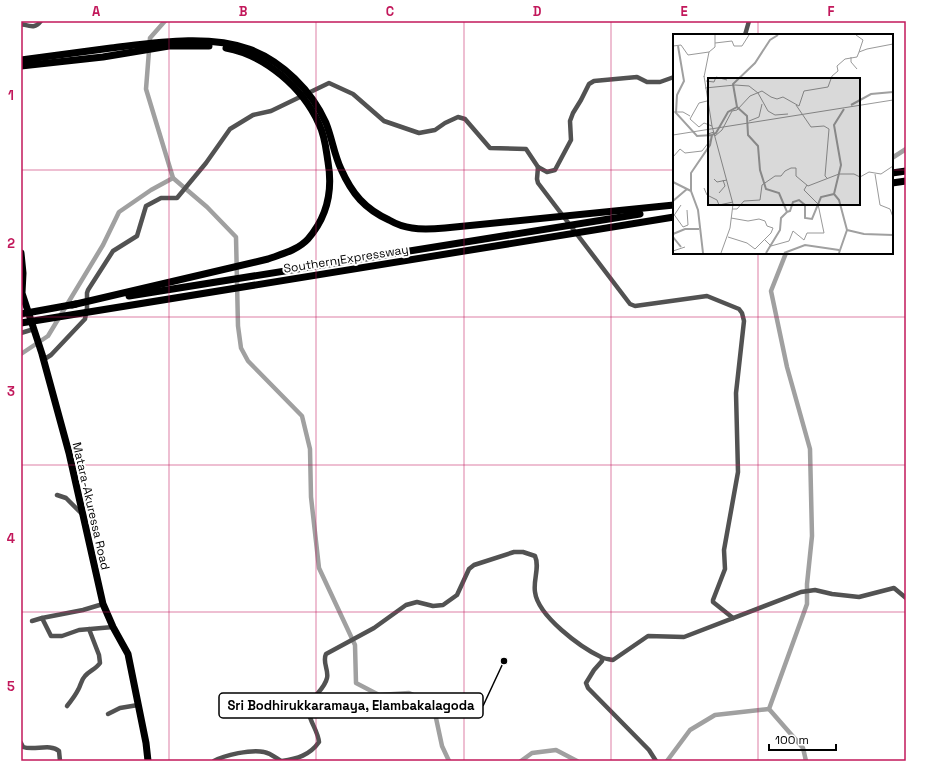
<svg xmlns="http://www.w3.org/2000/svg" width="927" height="782" viewBox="0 0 927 782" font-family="'Space Grotesk',sans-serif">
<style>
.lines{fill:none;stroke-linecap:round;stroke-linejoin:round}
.canal{stroke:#a0a0a0;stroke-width:4.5}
.minor{stroke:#525252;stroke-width:4.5}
.highway{stroke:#000;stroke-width:7}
.grid{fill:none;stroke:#c2185b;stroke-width:1;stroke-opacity:0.55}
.labels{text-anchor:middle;stroke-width:4;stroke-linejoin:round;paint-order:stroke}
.street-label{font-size:12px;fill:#000;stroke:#fff}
.inset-river{fill:none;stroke:#a0a0a0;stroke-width:2}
.inset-road{fill:none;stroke:#999;stroke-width:1}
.view{fill:#000;fill-opacity:0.15;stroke:#000;stroke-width:2}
.inset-edge{fill:none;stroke:#000;stroke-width:2}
.leader{fill:none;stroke:#000;stroke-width:1.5}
.callout-dot{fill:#000;stroke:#fff;stroke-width:1.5}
.callout{fill:#fff;stroke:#000;stroke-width:1.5}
.callout-label{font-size:13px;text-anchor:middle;font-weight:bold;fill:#000}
.neatline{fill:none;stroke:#c2185b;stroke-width:1.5}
.grid-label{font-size:13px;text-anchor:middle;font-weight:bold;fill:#c2185b}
</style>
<rect width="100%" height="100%" fill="#fff"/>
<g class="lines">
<!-- canal -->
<g class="canal">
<path d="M165,21l-15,17 -4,51 27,89 34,29 29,30 2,89 3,22 7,13 54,55 8,33 1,48 8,71 36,77 1,38 23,12 30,-2 24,11 9,42 7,15"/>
<path d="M892,158l14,-9"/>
<path d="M786,253l-15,38 16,76 23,82 2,87 -5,48v20l-38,105 34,39 3,13"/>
<path d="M21,354l27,-18 55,-91 16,-33 32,-22 22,-12"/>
<path d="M521,761l11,-8 24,-3 21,11"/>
<path d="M667,761l23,-31 25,-15 54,-6"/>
</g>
<!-- minor -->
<g class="minor">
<path d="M21,24c9,2 14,5 20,-3"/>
<path d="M745,35l4,-14"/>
<path d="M538,167l-1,12 1,4 92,121 5,2 72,-10 32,13 3,4 2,8 -8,72 2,79 -14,78 1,19 -12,31v2l20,16"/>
<path d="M21,333l13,-4"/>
<path d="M43,360l8,-5 34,-36 2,-11v-15l1,-3 25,-39 24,-15 9,-30 15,-8h16l29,-35 24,-34 23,-14 18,-4 58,-28 24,11 31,27 35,12 16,-3 10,-7 13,-6 7,2 25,29 36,1 12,18 9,5 8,-2 16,-30 -1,-19 3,-8 8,-13 8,-16 5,-3 43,-4 10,5h13l14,-5"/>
<path d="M57,495l9,3 16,16"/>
<path d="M42,618l41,-8 20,-6"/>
<path d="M32,621l10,-3 9,18h11l17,-6 34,-3"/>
<path d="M602,658v3l-8,9 -8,13 2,5 61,62 7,11"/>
<path d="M67,706c4,-5 8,-10 11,-16 3,-5 3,-10 7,-14 4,-5 11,-7 15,-13l-1,-8 -10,-26"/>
<path d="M108,714l12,-6 18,-3"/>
<path d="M21,743l2,4c11,4 27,-4 36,4l1,10"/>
<path d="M214,761c10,-6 38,-12 50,-9 6,1 12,6 17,9"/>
<path d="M282,761c15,-2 28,-6 37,-19 -1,-11 -9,-20 -10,-29 -2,-15 15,-21 18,-35 2,-8 -5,-16 -1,-24l48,-26 32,-23 11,-3 16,4 10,-1 14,-10 12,-26 5,-4 40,-13h9l12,4c5,11 -2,24 0,36 3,24 45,55 66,65 3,2 8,2 12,3l35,-24 36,1 117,-45 14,-2 17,4 27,3 35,-9 12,10"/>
</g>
<!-- highway -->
<g class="highway">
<path d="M21,60c30,-4 60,-8 90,-12 43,-5 96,-14 138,1 33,12 63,42 77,74 6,15 8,31 15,46 11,25 24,40 48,51 7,4 15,7 23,8 11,2 22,1 33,0l229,-23"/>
<path d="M21,66l82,-9 66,-11h40"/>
<path d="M892,173l14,-2"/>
<path d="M892,183l14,-2"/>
<path d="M21,253l2,20 -1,20 20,61 27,99 34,151 10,23 15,27 18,89 2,18"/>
<path d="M129,296l511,-82"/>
<path d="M72,305l196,-46c14,-5 30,-9 40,-20 20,-23 25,-48 20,-77 -2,-13 -3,-26 -9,-38 -16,-36 -54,-69 -93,-76"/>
<path d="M21,314l55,-10"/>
<path d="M21,323l653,-106"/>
</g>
</g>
<!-- grid -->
<path class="grid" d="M169,21v740M316,21v740M464,21v740M611,21v740M758,21v14M21,170h653M892,170h14M758,253v508M21,317h885M21,465h885M21,612h885"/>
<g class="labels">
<!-- street labels -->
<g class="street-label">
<text transform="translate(346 259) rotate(-9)" y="4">Southern Expressway</text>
<text transform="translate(91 506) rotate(77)" y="4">Matara-Akuressa Road</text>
</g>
</g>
<!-- overview -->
<g transform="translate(673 34)">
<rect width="220" height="220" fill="#fff"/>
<path class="inset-river" d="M105,1l-8,5 -15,23 -22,21 4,23 10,9 1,19 10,11 2,24 6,19 13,4 8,19 3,-1 3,-9 6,-2 6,5v13l7,1 9,-22 13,-3M5,12l6,35 -7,14 -1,18 21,23 15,-1M178,71l20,-11 22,-2M0,148l18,9M0,167l14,-12M174,196l17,4 29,1M0,200l12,-5h14M0,203l8,10M30,219l-5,-43 -7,-19v-18l19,-28 2,-10 4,-2 12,-21 9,-5M93,219l14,-23 1,-12 6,-6M111,219l21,-8 34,5M166,219l8,-23 -8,-30 -5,-6 7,-29 -7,-40 10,-16"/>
<path class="inset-road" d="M183,1l7,5 -4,12M42,9l17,-2 2,5h8l7,-11M0,12l8,-1 7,10 21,-3M178,23v5l6,7M31,42l8,50 21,78 -3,24 -9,25M31,43l5,-25 6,-5v-12M33,47l8,1 2,-5 11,3M32,54l30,-3 14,1 9,7 10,18 7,4 13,-1M34,67l-8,2 -9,16 9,8 5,-4 8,3M123,71l15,22 13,-1 5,3 -4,47 3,3M0,78h10l7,4M76,87l10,-4 3,-13M0,101l220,-35M42,102l7,-6 10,-19 5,-1 13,-14 12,-5 9,6 6,2 6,-2 16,9 5,-15 24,-4 4,-11 6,-5 -1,-5 8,-7 12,-2 2,-5 8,-3 26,-5M0,123l7,-8 5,4 17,-2 7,-9 -1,-8 6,-2M202,140l5,31 10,4 3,8M41,145l3,3 10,-2M31,154l3,7 10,5 2,5 14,-3M46,159l6,-7 -2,-6M59,175h5l7,-8 16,-1 2,-15 13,-9h6l4,-5 6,-3h5v8l12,10 31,-12h15l6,3 9,-5 12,2 12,-8M0,179l10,14 5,-2 -1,-15M0,183l8,-12M55,203l19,6 8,6 16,-16 2,-5 -6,-2 -2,-5 -6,-2 -11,2 -17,-3M91,205l7,7 18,-5 4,-10 11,9 3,-7h17l-6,-29 -14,-14 3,-5M0,217l12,-4"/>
<path class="view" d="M35,44h152v127h-152z"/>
<rect width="220" height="220" class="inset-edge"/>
</g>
<!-- callouts -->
<path class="leader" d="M504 661L483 706"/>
<circle class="callout-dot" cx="504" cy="661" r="4"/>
<rect class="callout" x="219" y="693" width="264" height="25" rx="4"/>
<g class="callout-label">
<text x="351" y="710">Sri Bodhirukkaramaya, Elambakalagoda</text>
</g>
<!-- border -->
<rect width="927" height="782" fill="none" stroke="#ffffff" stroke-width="44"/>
<!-- scale -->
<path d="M769 744v6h67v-6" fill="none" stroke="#000000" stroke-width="2"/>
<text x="775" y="744" font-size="12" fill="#000000" stroke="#ffffff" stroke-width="3" paint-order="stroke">100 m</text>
<rect x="22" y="22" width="883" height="738" class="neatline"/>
<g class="grid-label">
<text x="96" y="16">A</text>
<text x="243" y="16">B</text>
<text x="390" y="16">C</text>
<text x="537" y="16">D</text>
<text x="684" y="16">E</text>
<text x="831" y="16">F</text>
<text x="11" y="100">1</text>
<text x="11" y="248">2</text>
<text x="11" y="396">3</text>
<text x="11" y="543">4</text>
<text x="11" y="691">5</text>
</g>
</svg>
